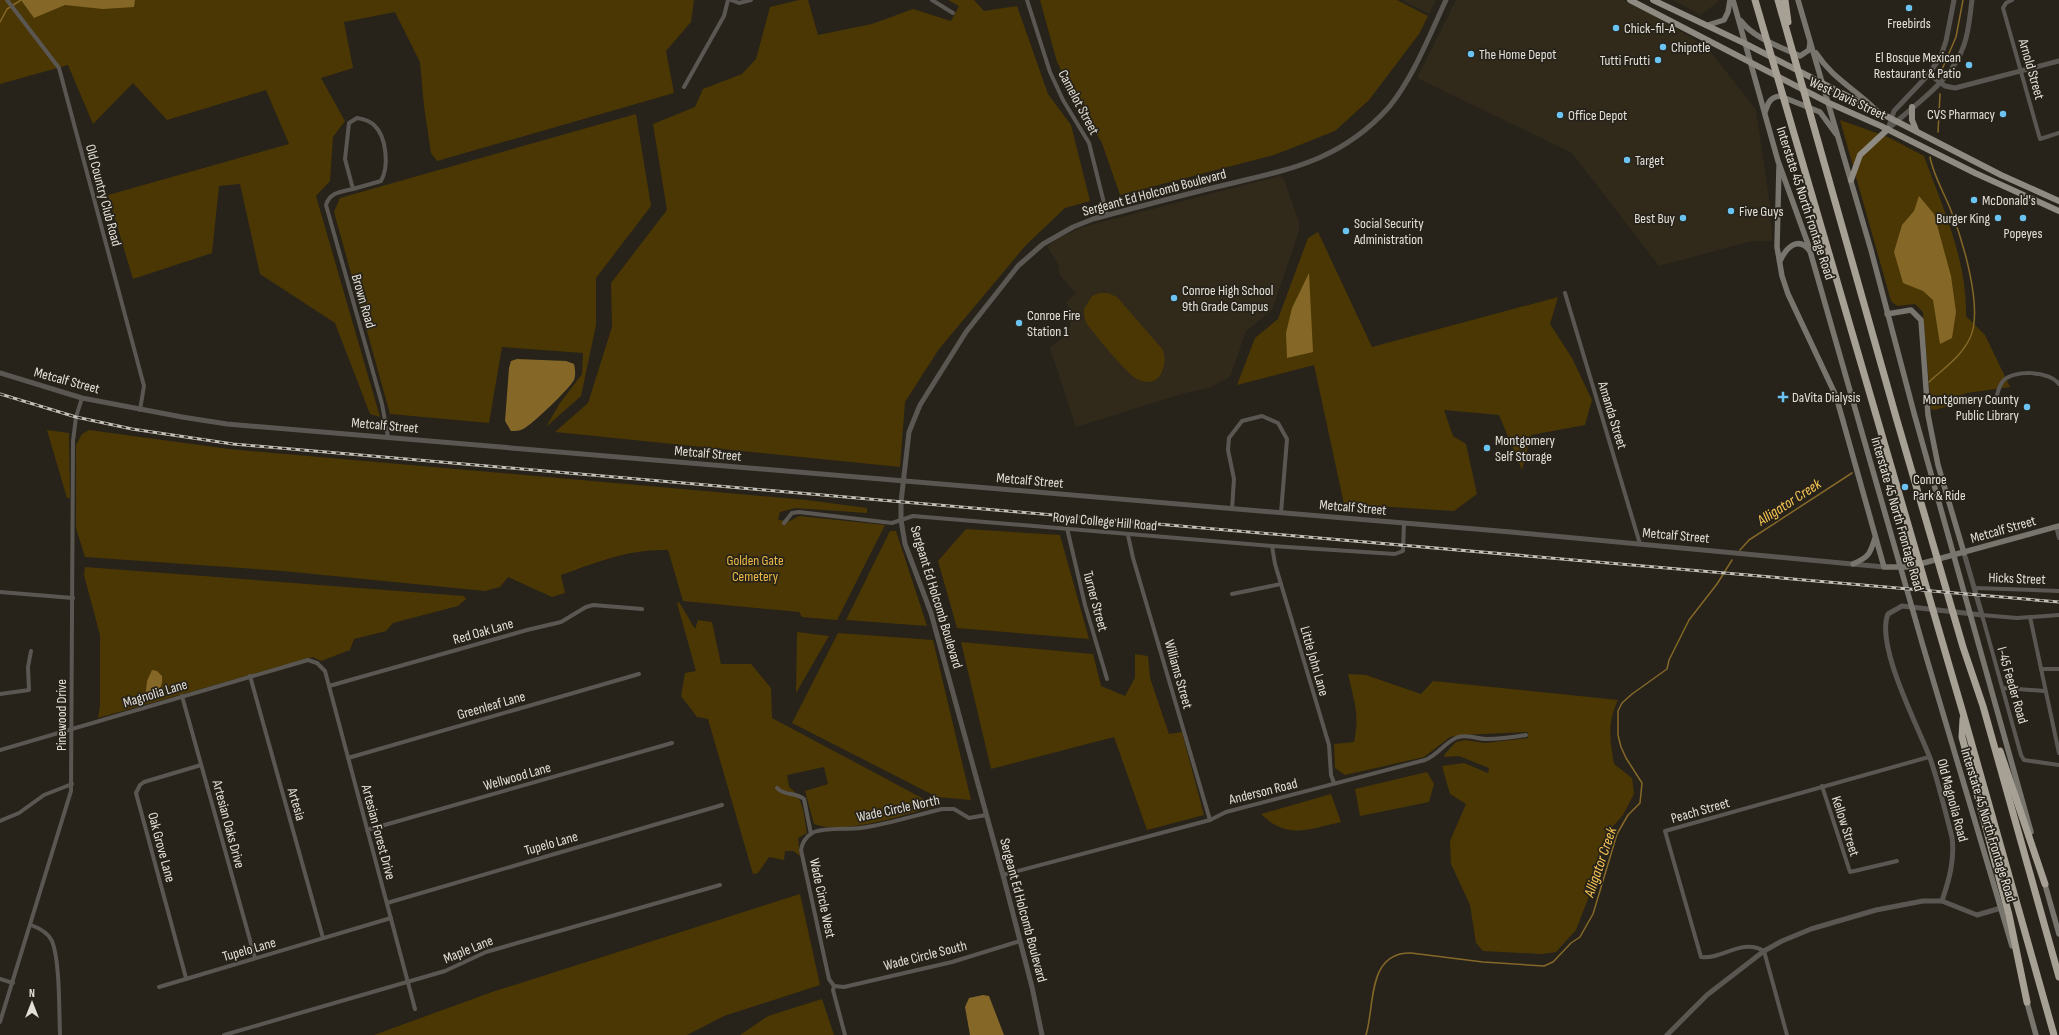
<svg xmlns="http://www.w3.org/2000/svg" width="2059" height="1035" viewBox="0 0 2059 1035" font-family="'Sofia Sans Condensed',sans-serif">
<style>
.built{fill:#312a1b}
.green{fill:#4b3704}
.water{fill:#856828}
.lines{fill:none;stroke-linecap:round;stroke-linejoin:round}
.stream{stroke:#856828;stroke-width:1.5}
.minor{stroke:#5a5753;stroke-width:4}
.tertiary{stroke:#5a5753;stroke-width:5}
.secondary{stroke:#78756e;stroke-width:5.5}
.primary{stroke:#908b82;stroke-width:6}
.motorway{stroke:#a6a095;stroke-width:7}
.rail-casing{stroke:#c3c0b9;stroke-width:3}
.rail{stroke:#27231a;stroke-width:1.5;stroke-dasharray:4.5;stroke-linecap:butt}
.poi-dot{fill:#6bc3f2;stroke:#27231a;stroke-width:1.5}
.labels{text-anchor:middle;stroke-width:3.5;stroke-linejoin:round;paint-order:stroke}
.poi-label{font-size:14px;fill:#e3e0da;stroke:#27231a;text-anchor:start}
.street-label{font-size:14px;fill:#e3e0da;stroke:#27231a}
.park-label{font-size:14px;fill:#edba46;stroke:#27231a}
.water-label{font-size:15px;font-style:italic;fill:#fac654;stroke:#27231a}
</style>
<rect width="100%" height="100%" fill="#27231a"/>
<!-- built -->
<g class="built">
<path d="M1401,0h35l-7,14z"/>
<path d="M1456,0h167l34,17 50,30 49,63 14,95 2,36h-20l-93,25 -87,-113 -155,-75z"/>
<path d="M1673,0h47l-19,15z"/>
<path d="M1280,176l4,4 15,42v9l-27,79 -26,21 -16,46 -21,11 -24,5 -109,34 -26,-79 19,-16 3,-17 -6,-13 10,-8 -16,-19 -2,-11 -11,-18 14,-9 22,-10z"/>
</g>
<!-- green -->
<g class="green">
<path d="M0,0h694l-3,22 -25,29 8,42 -237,68 -6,-8 -7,-47 -4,-44 -25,-50 -51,10 9,46 -32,10 24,43 -12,16 -3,44 -14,15 64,221 -10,-3 -35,-91 -75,-49 -20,-90 -21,2 -7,67 -79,26 -25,-84 181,-51 -23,-54 -99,30 -34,-37 -40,41 -25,-59 -68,19z"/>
<path d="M799,0h9l10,35 54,-11 41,-15 38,12 8,-15 -11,-6h26l10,11 33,-5 31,88 23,31 19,76 -25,7 -39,37 -87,104 -34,53 -5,65 -345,-35 33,-29 24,-76 -1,-44 56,-73 -14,-86 42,-17 8,-18 39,-15 14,-15 14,-52z"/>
<path d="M1040,0h357l31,16 -9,18 -50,66 -34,31 -61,24 -154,40 -18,-52 -24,-40 -21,-41z"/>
<path d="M636,114l15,92 -55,72v47l-15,71 -35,31 14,-24 22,-29 1,-21 -81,-6 -13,76 -99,-9 -56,-202 6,-14z"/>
<path d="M1840,120l48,17 36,19c19,53 43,103 42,160l19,19 25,52 -43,6 -18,6 2,6 -16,5 -4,-1 -8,-97 -8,-8 -18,2 -6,-5z"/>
<path d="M1318,232l54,115 186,-50 -8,27 22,34 20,42 -7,25 -54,10 -9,35 -23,-55 -55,-5 9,26 13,8 11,50 -23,17 -110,-7 -30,-139 -77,20 18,-47 23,-19 30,-81z"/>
<path d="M1099,293h9l9,4 46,53c6,19 -6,40 -26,29 -10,-5 -43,-45 -50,-55 -3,-5 -3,-10 -3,-15l8,-13z"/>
<path d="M47,430l22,3 1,65h-3z"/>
<path d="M89,430l140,19 578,51 60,8v5l-72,-5 -15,4 -2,8 12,1 9,-5 86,9 -48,95 -35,-3 -3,-5 -116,-11 -15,-51c-40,-1 -70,12 -107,25l4,18 -13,4 -44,-20 -8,10 -15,4 -202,-20 -198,-14 -9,-29v-83l6,-11z"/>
<path d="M966,529l94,6 29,104 -132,-11 -19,-67z"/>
<path d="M890,531h6l31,95 -81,-6z"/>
<path d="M85,567l379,29 2,3 -8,7 -65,17 -7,8 -32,8 -4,11 -29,11 -8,-4 -215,61 2,-12v-71l-16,-60z"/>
<path d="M679,602l16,27 3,-9 14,2 9,42h30l20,24 1,30 165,88c-31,8 -94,30 -123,18l-9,-33 23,-7 -4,-17 -37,8 2,12c15,10 15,30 18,46l-9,5 2,18 -7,-5h-8l-1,9 -15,-3 -11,16 -5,1 -45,-155 -11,-2 -16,-21 4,-23 11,-2 -19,-68z"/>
<path d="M797,632l32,4 -33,57z"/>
<path d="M838,633l95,7 38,160 -34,-3 -145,-74z"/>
<path d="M961,642l132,12 8,32 24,10 10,-18v-24l13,2 2,22 19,56 13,-2 22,83 -57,15 -33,-93 -123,32z"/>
<path d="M1348,674l18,1 55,19 12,-13 185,19c-11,23 -8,40 -4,64l18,14 2,16 -11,21 -16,18 -16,58 -15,39 -20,22 -15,2 -58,-3 -7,-8 -6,-38 -19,-41 -1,-23 16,-37 -16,-10 -8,-28 22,-3 24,10 1,-5 -30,-12 -14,1 -1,-2 12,-13 9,-2 20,3 43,-5v-6l-65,3 -13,2 -26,20 -79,18 -10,-7 -1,-24 20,-2c6,-28 0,-41 -6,-68z"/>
<path d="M1427,772l7,12 -5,18 -69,14 -5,-27z"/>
<path d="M1331,794l10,28c-31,7 -54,18 -80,-8z"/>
<path d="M800,894l20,91 -96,31 -37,19h-313l118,-43z"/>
<path d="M822,999l12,36h-94l28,-19z"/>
</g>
<!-- water -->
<g class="water">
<path d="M21,0h114l-1,7 -31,2 -38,-4 -31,13z"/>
<path d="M1919,196l15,18 17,62 5,36 -4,26 -12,6 -7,-44 -10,-9 -20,-8 -9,-31 8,-27 12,-14z"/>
<path d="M1309,273l4,79 -26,6 -1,-25 6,-25z"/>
<path d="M517,359l49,2 8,3c1,5 2,11 0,16 -4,8 -42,45 -51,49 -4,2 -8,2 -12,2l-6,-10 4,-53 2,-7z"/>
<path d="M152,670l5,1 5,5c1,12 -3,14 -13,19l-3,-4 1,-10z"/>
<path d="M983,995l6,1 15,39h-34l-5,-28 4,-9z"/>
</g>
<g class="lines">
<!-- stream -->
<g class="stream">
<path d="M0,22l7,-13 14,-9"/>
<path d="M1940,74l16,-37 7,-37"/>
<path d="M1938,132l2,-38"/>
<path d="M1929,382c14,-13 32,-25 41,-44 14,-29 -8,-100 -20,-130 -7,-17 -17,-34 -20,-51"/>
<path d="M1740,550l9,-10 103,-67"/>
<path d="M1366,1035c9,-30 1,-83 45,-82l72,9 61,4 9,-4 18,-19 9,-6 5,-9 8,-14 24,-80 11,-19 12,-12 2,-20 -16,-25 -5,-11 -3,-12v-24l4,-8 10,-9 35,-25 2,-9 20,-40 28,-36 15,-24"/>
</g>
<!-- minor -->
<g class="minor">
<path d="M7,0l52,68 85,318 -4,24"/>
<path d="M731,0l8,3 12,-3"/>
<path d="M932,0l21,13"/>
<path d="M1027,0l23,72 13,28 26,43 18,72"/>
<path d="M2012,0l-6,3 -3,5 33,117 4,14 19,-6"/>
<path d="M684,87l40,-71 4,-16"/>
<path d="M357,118c6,1 13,3 17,7 13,12 15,42 7,56l-28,8 -8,-30 4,-36z"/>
<path d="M353,189c-12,3 -23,3 -27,16l56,199 6,33"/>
<path d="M1565,293l75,251"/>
<path d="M1997,395c1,-4 3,-10 6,-14 11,-12 47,-10 56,3"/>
<path d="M1232,509l2,-30 -6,-29 1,-12 13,-17 20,-5 16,7 9,16 -6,74"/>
<path d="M784,523l8,-10 7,-1 93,11 21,-7 359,30 123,8 8,-3 1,-28"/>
<path d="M2056,526l3,12"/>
<path d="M1067,528l18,77 22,74"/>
<path d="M1128,535l5,23 77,262"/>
<path d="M1272,546l3,18 54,181 2,30 3,8"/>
<path d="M1975,588l84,3"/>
<path d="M0,592l73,6"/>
<path d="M1232,594l49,-10"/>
<path d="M2059,615l-42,3 -35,-3 39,140 3,5 35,5"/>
<path d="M2030,617l29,136"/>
<path d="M2041,669h18"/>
<path d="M250,676l73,262"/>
<path d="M329,686l198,-56 34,-8 25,-15 7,-2 49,4"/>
<path d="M2003,688l42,3"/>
<path d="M0,694l29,-4 -1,-23 3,-16"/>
<path d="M182,696l73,262"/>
<path d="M0,750l308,-90 9,3 8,8 90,338"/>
<path d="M348,758l291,-84"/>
<path d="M1822,786l28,86 47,-11"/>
<path d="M777,788c7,8 19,4 27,11l7,35"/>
<path d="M0,821l19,-8 25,-18 28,-11"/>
<path d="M367,830l305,-87"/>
<path d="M1003,875l207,-55 16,-8 199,-52c13,-5 20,-18 33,-23 9,-3 19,2 28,2 13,0 28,-2 40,-4"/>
<path d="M387,903l335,-98"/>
<path d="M31,925c8,3 17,7 21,16 8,19 7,71 8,93"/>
<path d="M186,978l-50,-185 4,-8 4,-3 57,-17"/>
<path d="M0,979l13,4"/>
<path d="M834,986l-5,-7 -28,-129c1,-7 5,-13 11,-17 12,-6 36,-3 49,-5 28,-4 55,-13 81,-19h12l15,9 17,-3"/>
<path d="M834,986l10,1 108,-25 68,-21"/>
<path d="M834,986l-1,4 12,45"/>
<path d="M159,987l232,-69"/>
<path d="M0,1022l71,-231 2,-350 3,-24 6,-19"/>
<path d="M224,1035l221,-64 41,-19 234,-67"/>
<path d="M1787,1035l-23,-84c-23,-13 -42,9 -63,6l-36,-126 264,-74"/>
</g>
<!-- tertiary -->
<g class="tertiary">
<path d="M1929,74l16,12 10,2 104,-27"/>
<path d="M1888,129c26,-24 64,-48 76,-84 5,-14 6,-30 8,-45"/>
<path d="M1888,129l6,-18 35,-37 12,-18 5,-15 8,-41"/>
<path d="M0,373l82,25 100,19 45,7 1284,108 373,35"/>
<path d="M1942,901l35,14 24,-7"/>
<path d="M1042,1035l-10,-48 -29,-112 -72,-262 -26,-69 -4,-24v-18l8,-70 11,-27 46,-73 52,-66 25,-22 30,-17 20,-8c41,-11 82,-22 123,-32 69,-17 123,-24 173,-80 24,-29 41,-73 57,-107"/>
<path d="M1667,1035l40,-40 57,-44 18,-10 29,-12 65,-19 47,-9h19c7,-21 13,-41 10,-64 -7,-26 -13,-53 -22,-79 -12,-32 -55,-113 -42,-144l14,-8 80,9 -18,-62"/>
</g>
<!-- secondary -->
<g class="secondary">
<path d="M1733,0l45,161 30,83 115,402 89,300"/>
<path d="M1798,0l73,250 43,163 117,419"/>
<path d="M1741,21c14,18 38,25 59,35l9,-6 1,-7"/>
<path d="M1708,25l16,-5 4,-8 2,-12"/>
<path d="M1816,53c17,26 38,35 60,57"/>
<path d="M1765,112c3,-9 5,-15 15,-16l40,16 16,22"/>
<path d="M1779,167l-2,80 5,29 6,18 48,102 48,171h25l150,-41"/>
<path d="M1780,261c6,-13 18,-26 30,-10"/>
<path d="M1887,314l24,-4 10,10 7,95 10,50 26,88"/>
<path d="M1853,564c16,-7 17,-10 22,-26"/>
<path d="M2044,881l15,53"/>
<path d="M2026,999l10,36"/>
</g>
<!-- primary -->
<g class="primary">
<path d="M1630,0l199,103 52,23 94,47 84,38"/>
<path d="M1653,0l93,44 255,131 58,26"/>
<path d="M1912,107v13l4,10"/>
<path d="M1851,180l9,-25 28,-26"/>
</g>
<!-- motorway -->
<g class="motorway">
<path d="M1755,0l208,713 91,322"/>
<path d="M1778,0l118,417 67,230 20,59 76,271"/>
<path d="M1785,0l3,22"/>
<path d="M1963,719l-1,18 47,178 18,87"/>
<path d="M2000,751l45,133"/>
</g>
<defs>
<path id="rail" d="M0,394l76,23 56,12 101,15 1826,158"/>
</defs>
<!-- rail casing -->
<use href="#rail" class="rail-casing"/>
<!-- rail -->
<use href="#rail" class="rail"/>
</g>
<!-- markers -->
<g class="poi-dot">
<circle cx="1909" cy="8" r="4"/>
<circle cx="1616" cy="28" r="4"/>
<circle cx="1663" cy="47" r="4"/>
<circle cx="1471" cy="54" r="4"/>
<circle cx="1658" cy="60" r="4"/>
<circle cx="1969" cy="65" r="4"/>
<circle cx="2003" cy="114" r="4"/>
<circle cx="1560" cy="115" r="4"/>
<circle cx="1627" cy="160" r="4"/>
<circle cx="1974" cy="200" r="4"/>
<circle cx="1731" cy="211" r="4"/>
<circle cx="1683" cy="218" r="4"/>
<circle cx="1998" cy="218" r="4"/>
<circle cx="2023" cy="218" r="4"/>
<circle cx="1346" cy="231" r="4"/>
<circle cx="1174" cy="298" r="4"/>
<circle cx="1019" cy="323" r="4"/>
<path d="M1781 391h4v4h4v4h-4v4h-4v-4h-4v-4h4z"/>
<circle cx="2027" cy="407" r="4"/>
<circle cx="1487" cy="448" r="4"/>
<circle cx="1905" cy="487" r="4"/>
</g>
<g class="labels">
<!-- poi labels -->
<g class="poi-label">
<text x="1909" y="28" text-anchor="middle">Freebirds</text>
<text x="1624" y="33">Chick-fil-A</text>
<text x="1671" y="52">Chipotle</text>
<text x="1479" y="59">The Home Depot</text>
<text x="1961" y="62" text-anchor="end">El Bosque Mexican<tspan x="1961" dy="16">Restaurant &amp; Patio</tspan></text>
<text x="1650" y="65" text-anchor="end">Tutti Frutti</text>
<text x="1995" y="119" text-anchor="end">CVS Pharmacy</text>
<text x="1568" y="120">Office Depot</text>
<text x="1635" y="165">Target</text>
<text x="1982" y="205">McDonald's</text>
<text x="1739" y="216">Five Guys</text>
<text x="1675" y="223" text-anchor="end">Best Buy</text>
<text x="1990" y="223" text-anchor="end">Burger King</text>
<text x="1354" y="228">Social Security<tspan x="1354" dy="16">Administration</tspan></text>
<text x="2023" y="238" text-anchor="middle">Popeyes</text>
<text x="1182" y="295">Conroe High School<tspan x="1182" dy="16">9th Grade Campus</tspan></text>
<text x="1027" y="320">Conroe Fire<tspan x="1027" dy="16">Station 1</tspan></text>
<text x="1792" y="402">DaVita Dialysis</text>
<text x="2019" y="404" text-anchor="end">Montgomery County<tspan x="2019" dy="16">Public Library</tspan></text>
<text x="1495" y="445">Montgomery<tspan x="1495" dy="16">Self Storage</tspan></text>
<text x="1913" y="484">Conroe<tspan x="1913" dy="16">Park &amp; Ride</tspan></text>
</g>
<!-- street labels -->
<g class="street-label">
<text transform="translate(2032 69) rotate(74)" y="5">Arnold Street</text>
<text transform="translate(1848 98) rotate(25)" y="5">West Davis Street</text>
<text transform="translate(1079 102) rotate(62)" y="5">Camelot Street</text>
<text transform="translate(1154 192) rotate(-15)" y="5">Sergeant Ed Holcomb Boulevard</text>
<text transform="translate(104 195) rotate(75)" y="5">Old Country Club Road</text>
<text transform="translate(1806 203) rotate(72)" y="5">Interstate 45 North Frontage Road</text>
<text transform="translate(364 301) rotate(74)" y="5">Brown Road</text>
<text transform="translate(67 380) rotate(15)" y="5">Metcalf Street</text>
<text transform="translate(1613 415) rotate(73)" y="5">Amanda Street</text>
<text transform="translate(385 425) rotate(5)" y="5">Metcalf Street</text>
<text transform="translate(708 453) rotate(5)" y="5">Metcalf Street</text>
<text transform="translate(1030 480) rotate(5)" y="5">Metcalf Street</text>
<text transform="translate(1353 507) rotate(5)" y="5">Metcalf Street</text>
<text transform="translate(1898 514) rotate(74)" y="5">Interstate 45 North Frontage Road</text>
<text transform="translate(1105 521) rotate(5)" y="5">Royal College Hill Road</text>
<text transform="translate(2003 529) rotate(-16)" y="5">Metcalf Street</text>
<text transform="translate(1676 535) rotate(5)" y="5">Metcalf Street</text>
<text transform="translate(2017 578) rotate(2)" y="5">Hicks Street</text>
<text transform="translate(937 597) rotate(73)" y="5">Sergeant Ed Holcomb Boulevard</text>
<text transform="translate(1096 601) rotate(75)" y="5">Turner Street</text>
<text transform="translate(483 631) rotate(-16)" y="5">Red Oak Lane</text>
<text transform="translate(1315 661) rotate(74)" y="5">Little John Lane</text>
<text transform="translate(1179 674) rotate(74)" y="5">Williams Street</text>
<text transform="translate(2013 685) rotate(74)" y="5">I-45 Feeder Road</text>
<text transform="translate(155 693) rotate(-17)" y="5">Magnolia Lane</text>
<text transform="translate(491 705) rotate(-16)" y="5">Greenleaf Lane</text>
<text transform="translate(61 715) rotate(-90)" y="5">Pinewood Drive</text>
<text transform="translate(517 776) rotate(-16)" y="5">Wellwood Lane</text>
<text transform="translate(1263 791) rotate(-14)" y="5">Anderson Road</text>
<text transform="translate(1953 800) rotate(75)" y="5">Old Magnolia Road</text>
<text transform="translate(297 804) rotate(74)" y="5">Artesia</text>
<text transform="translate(898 808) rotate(-12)" y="5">Wade Circle North</text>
<text transform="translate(1700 810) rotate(-16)" y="5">Peach Street</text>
<text transform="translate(229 824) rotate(75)" y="5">Artesian Oaks Drive</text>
<text transform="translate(1989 825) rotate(73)" y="5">Interstate 45 North Frontage Road</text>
<text transform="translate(1846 826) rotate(72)" y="5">Kellow Street</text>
<text transform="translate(379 832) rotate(75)" y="5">Artesian Forest Drive</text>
<text transform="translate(551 843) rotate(-16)" y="5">Tupelo Lane</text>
<text transform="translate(162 847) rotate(75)" y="5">Oak Grove Lane</text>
<text transform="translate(823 898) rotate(78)" y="5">Wade Circle West</text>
<text transform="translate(1024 910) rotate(75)" y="5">Sergeant Ed Holcomb Boulevard</text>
<text transform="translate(249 949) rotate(-16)" y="5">Tupelo Lane</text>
<text transform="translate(468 949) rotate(-22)" y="5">Maple Lane</text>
<text transform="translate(925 955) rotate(-14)" y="5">Wade Circle South</text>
</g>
<!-- park labels -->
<g class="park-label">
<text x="755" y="565">Golden Gate<tspan x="755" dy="16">Cemetery</tspan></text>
</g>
<!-- water labels -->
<g class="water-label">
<text transform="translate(1789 502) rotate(-33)" y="5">Alligator Creek</text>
<text transform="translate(1600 862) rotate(-71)" y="5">Alligator Creek</text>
</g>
</g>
<!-- north arrow -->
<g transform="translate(32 1003)" stroke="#27231a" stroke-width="3" paint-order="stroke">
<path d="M0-3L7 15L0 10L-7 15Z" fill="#e3e0da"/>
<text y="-6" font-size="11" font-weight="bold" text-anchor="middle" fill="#e3e0da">N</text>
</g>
</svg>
